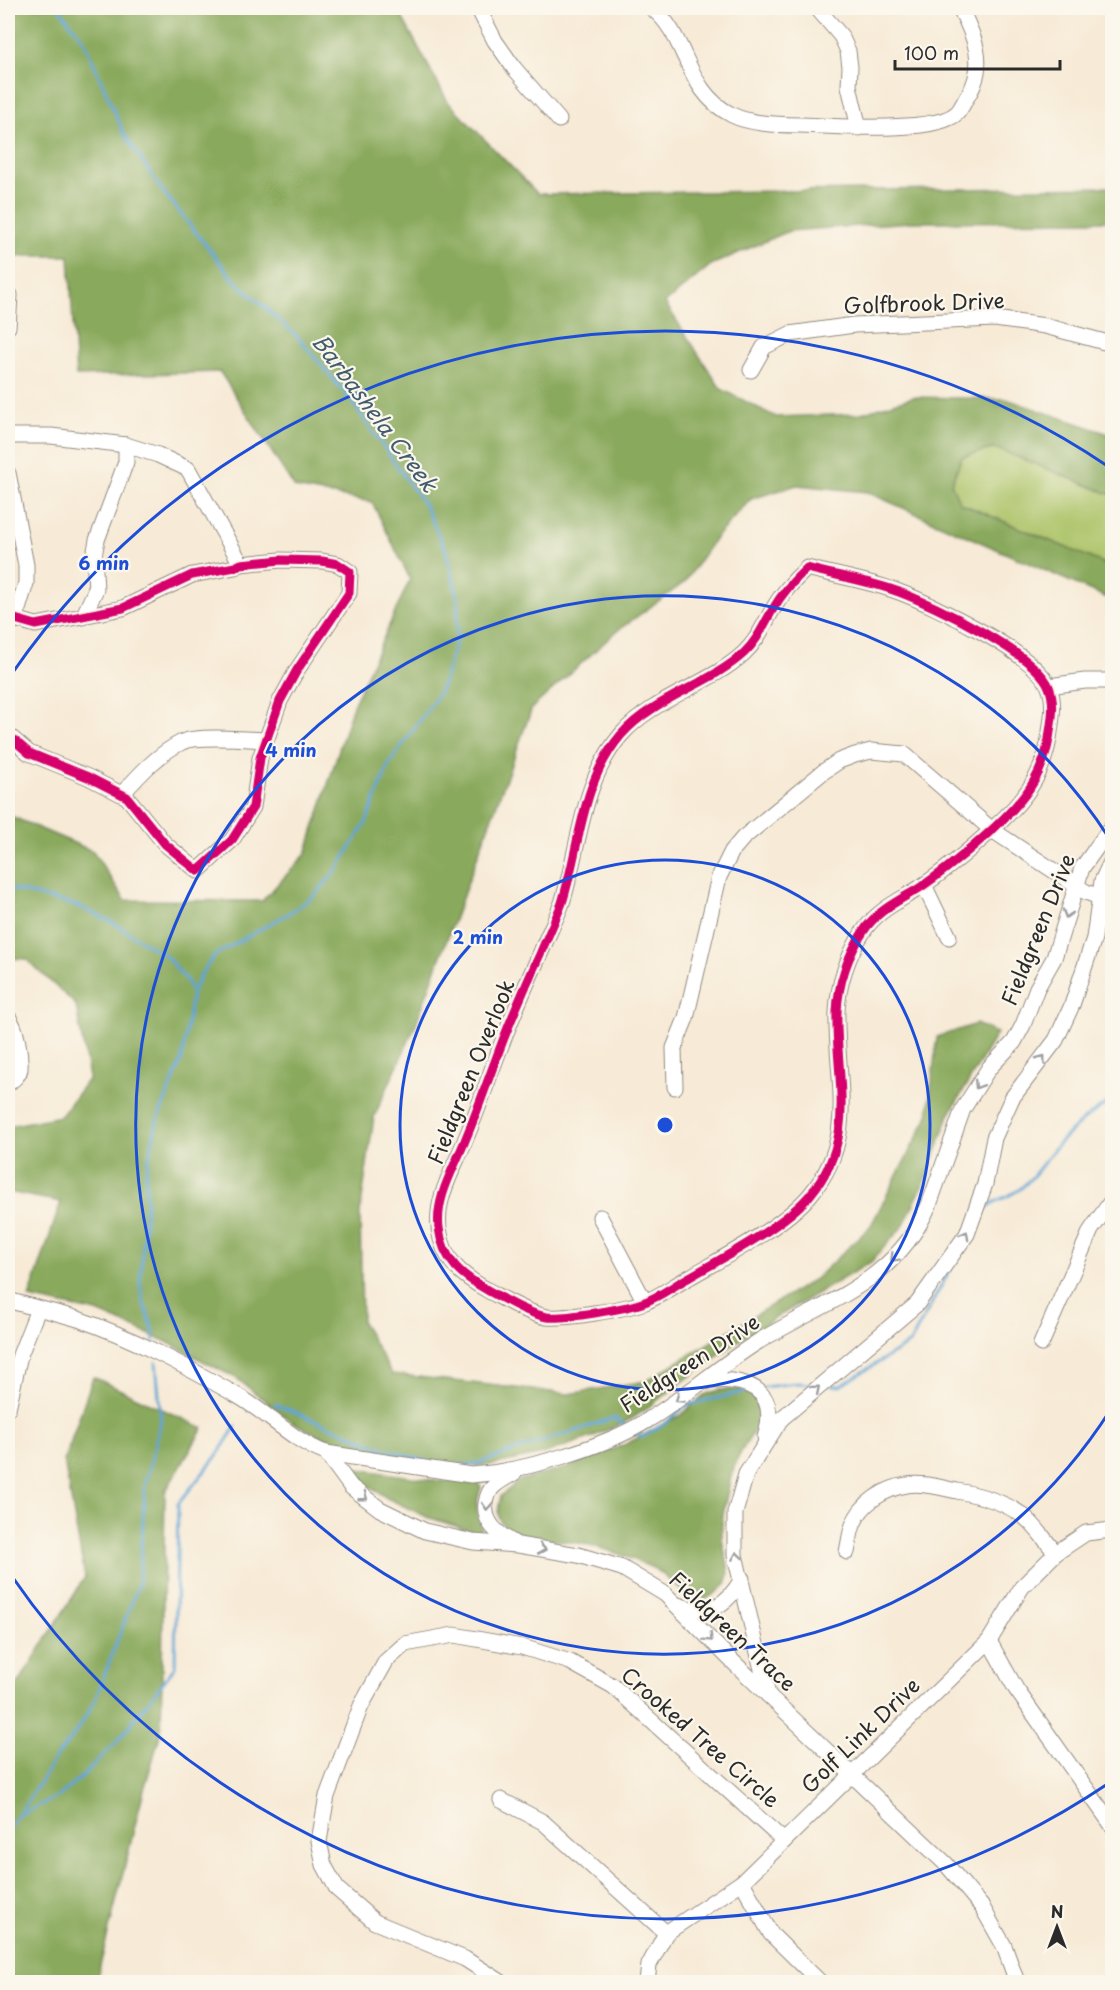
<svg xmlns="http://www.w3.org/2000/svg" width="1120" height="1990" viewBox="0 0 1120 1990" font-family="'Playpen Sans',sans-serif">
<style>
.green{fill:#acc368;stroke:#6c774a;stroke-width:1.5}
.forest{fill:#89a95c;stroke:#5a6a44;stroke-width:1.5}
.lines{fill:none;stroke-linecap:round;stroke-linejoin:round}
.stream{stroke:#60a5d5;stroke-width:3}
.minor-casing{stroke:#918a80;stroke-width:17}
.minor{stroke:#fff;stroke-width:15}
.cycleway-casing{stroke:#fbf7ec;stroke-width:13}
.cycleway{stroke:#d6006c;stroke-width:9}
.oneway{stroke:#a0a0a0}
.ring{fill:none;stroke:#1d4ed8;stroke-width:3}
.labels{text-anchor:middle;stroke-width:4.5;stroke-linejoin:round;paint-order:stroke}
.street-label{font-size:21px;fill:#2b2b2b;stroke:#fbf7ec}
.water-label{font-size:22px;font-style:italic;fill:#405c6f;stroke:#fbf7ec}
.centre{fill:#1d4ed8;stroke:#fbf7ec;stroke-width:3}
.ring-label{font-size:18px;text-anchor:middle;font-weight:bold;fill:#1d4ed8;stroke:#fbf7ec;stroke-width:4.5;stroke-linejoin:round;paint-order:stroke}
</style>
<rect width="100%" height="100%" fill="#fbf7ec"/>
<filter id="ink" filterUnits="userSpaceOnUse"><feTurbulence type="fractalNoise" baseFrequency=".0167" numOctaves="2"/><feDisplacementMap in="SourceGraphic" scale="12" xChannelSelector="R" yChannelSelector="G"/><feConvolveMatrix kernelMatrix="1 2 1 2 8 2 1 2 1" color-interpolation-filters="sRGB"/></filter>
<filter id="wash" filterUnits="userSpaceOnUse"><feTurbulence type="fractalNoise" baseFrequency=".008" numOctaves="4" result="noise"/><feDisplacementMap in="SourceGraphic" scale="24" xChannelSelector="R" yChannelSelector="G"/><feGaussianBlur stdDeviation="1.35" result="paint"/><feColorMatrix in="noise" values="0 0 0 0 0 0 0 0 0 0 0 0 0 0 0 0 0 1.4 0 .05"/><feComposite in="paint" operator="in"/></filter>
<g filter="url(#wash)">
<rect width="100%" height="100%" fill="#f7ead6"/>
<!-- green -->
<path class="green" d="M995,448l117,47v72l-152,-64 -9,-19 11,-27z"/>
<!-- forest -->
<g class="forest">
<path d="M8,8h389l51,94 90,92 574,-7v34l-201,1 -122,9 -78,34 -46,38 56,86 55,28 82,-3 55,-17 93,2 106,36v60l-117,-47 -33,9 -11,27 9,19 152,64v33l-245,-108 -70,-7 -46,14 -35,38 -31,45 -68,49 -85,77 -118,321 -40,88 -14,96 2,109 30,52 177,20 77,-13 169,-102 55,-52 58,-111 9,-79 39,-13 21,9 -48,82 -21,60 -25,51 -32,36 -123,72 -115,84 -41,19 -50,17 -50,11 -34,2 -110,-20 -24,-9 -32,-16 -56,-44 -71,-37 -68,-29 -68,-14 32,-96 -53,-10v-66l53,-10 28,-38 -13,-73 -50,-46 -18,-1v-143l85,36 32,49 137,1 44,-47 46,-146 58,-129 -38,-77 -77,-14 -75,-116 -144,4 -7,-120h-61z"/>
<path d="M93,1377l110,51 -38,64 -4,240 -18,61 -47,189h-88v-289l10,-9 67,-107 -21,-116z"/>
<path d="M740,1389l16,9c9,30 -8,37 -19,62 -5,11 -8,24 -10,35 -3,12 -6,29 -5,41 0,17 15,39 0,52 -30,29 -45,-8 -69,-20 -20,-9 -43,-18 -64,-23 -20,-5 -76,-6 -88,-23 -5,-7 -2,-18 0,-26l19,-16 47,-12 59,-24 55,-29 23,-20 15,-5z"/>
<path d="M357,1469l82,12 39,2 3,4c-5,16 -6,26 1,41l-5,5 -50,-16 -40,-19 -33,-22z"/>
</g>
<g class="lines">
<!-- stream -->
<g class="stream">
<path d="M59,8l25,33 40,93 37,55 73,91 62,55 53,63 76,108 21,45 12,48 -1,38 -14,47 -8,15 -46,65 -23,59 -31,49 -22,25 -24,16 -74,42 -14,19 -9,19 -10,66 -25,62 -11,49v35l-6,79 3,16 10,30 1,12"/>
<path d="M8,888l70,18 34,16 55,35 19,23 6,13"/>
<path d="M982,1213c7,-13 28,-15 39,-25 16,-13 26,-32 40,-47 14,-15 33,-30 51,-41"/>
<path d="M831,1385l9,1 70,-43 41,-75"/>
<path d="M764,1387l32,-4 16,1"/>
<path d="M275,1404l110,45 44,13"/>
<path d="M636,1433l6,4 25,-15 19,-17 62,-14"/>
<path d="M448,1464l24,1 142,-47 11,7"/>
<path d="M19,1815l40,-19 25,-21 35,-36 56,-72 3,-163 38,-47 20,-31"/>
<path d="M8,1831l49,-75 22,-28 16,-28 44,-117 6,-97 16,-66 -5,-58"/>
</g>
</g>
</g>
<g filter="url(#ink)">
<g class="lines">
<defs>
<g id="minor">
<path d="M478,8l17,33 19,27 45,52"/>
<path d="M652,8c37,29 32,83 80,107 24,12 63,9 90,11 28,1 115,6 135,-13 5,-5 8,-14 12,-19 18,-30 5,-59 -9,-86"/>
<path d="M817,8l24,28 7,15 2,16 -1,19 10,42"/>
<path d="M8,292l2,3 -2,32"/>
<path d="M751,370l13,-23 26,-13 64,-9 141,-6 50,7 67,18"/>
<path d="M8,436h43l75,9 32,10 30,14 53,95"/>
<path d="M8,473l18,92v18l-11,36"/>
<path d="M807,568c30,8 63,13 92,24 35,13 137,62 150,95 7,17 2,35 0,52 -7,39 -26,62 -54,88 -23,21 -49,43 -74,60 -22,14 -44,23 -58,45 -15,23 -25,52 -26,80 -2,67 22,125 -27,183 -26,31 -86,62 -122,83 -15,8 -30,20 -46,25 -18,6 -77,16 -95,14 -18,-3 -41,-17 -58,-26 -27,-15 -46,-30 -50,-63 -4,-31 16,-61 27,-90 11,-26 20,-53 30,-79 13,-36 29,-72 45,-107 7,-17 15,-33 21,-49 18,-57 19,-121 59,-168 33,-38 87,-49 123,-82 14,-13 20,-29 29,-44 9,-16 21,-29 34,-41z"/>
<path d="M83,617l13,-28 -2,-33 3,-16 29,-78v-17"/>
<path d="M8,626l7,-7 21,6 87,-17 69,-33 43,-8 6,-3 40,-4 41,1 16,3 12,8 -1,21 -52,77 -17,31 -20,57 -7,49 -21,33 -34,31 -33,-27 -38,-47 -39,-20 -59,-24 -21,-18"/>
<path d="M1049,686l36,-5h27"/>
<path d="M122,794c17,-19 36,-40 60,-52 15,-7 64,-3 83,-2"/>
<path d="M924,885l25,52"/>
<path d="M8,1017c9,11 13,38 12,52 -1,7 -8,11 -12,15"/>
<path d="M675,1087l-1,-39 12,-30 33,-141 13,-26 11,-13 80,-66 16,-11 16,-6 16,-4 33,3 88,76 94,62 26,10"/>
<path d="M600,1217l45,85"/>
<path d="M8,1300c23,7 47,12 70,19 56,19 109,48 160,77 31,18 55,45 88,57l145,22c51,-3 134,-28 177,-55 38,-23 70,-53 108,-77 68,-42 138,-58 173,-138l34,-96 26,-41 25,-26 9,-17 14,-37 17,-30 28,-90 30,-42"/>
<path d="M1041,1344l50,-114 21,-30"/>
<path d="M703,1382c41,-6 78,6 62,55"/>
<path d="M8,1408l12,-53 18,-46"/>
<path d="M326,1453l25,34 29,22 45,22 48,11 45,3 60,10 44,13 43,26 63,63 218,207 36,43 22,39 13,36"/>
<path d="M514,1543c-16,-9 -31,-20 -28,-40 1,-6 3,-13 8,-17 5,-5 13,-9 20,-13"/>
<path d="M847,1552c2,-9 3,-19 6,-27 8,-22 32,-37 54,-40 15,-3 35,3 50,6 23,4 46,10 65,24 13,9 23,26 34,38"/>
<path d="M678,1605c31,11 48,2 64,-26"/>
<path d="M989,1641l27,48 96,136"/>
<path d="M768,1695l-33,-140v-42l11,-39 35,-55 136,-115 50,-70 18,-50 9,-46 18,-40 44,-58 16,-35 22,-67 8,-57 10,-21"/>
<path d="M501,1800l42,22 123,111"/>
<path d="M742,1882l29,52 49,48"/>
<path d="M501,1982l-36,-23 -90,-37 -38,-33 -13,-24 -5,-24 8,-45 34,-90 25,-45 19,-17 49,-9 68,12 48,15 43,24 171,155"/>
<path d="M647,1982l2,-17 17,-32 76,-51 247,-241 33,-54 34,-34 30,-20 26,-3"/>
</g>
</defs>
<!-- minor casing -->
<use href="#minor" class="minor-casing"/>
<!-- minor -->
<use href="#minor" class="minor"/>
<defs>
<g id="cycleway">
<path d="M807,568c30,8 63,13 92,24 35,13 137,62 150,95 7,17 2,35 0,52 -7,39 -26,62 -54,88 -23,21 -49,43 -74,60 -22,14 -44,23 -58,45 -15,23 -25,52 -26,80 -2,67 22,125 -27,183 -26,31 -86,62 -122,83 -15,8 -30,20 -46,25 -18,6 -77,16 -95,14 -18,-3 -41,-17 -58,-26 -27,-15 -46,-30 -50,-63 -4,-31 16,-61 27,-90 11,-26 20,-53 30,-79 13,-36 29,-72 45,-107 7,-17 15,-33 21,-49 18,-57 19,-121 59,-168 33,-38 87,-49 123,-82 14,-13 20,-29 29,-44 9,-16 21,-29 34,-41z"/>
<path d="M8,626l7,-7 21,6 87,-17 69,-33 43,-8 6,-3 40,-4 41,1 16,3 12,8 -1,21 -52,77 -17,31 -20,57 -7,49 -21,33 -34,31 -33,-27 -38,-47 -39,-20 -59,-24 -21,-18"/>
</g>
</defs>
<!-- cycleway casing -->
<use href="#cycleway" class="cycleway-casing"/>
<!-- cycleway -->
<use href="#cycleway" class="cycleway"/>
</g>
<!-- one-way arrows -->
<defs><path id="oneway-chevron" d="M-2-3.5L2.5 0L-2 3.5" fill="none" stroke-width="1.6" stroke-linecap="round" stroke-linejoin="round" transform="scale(1.5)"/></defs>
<g class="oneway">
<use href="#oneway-chevron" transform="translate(1067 914) rotate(108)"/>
<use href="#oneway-chevron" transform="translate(1042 1059) rotate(-53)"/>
<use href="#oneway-chevron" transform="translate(978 1085) rotate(122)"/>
<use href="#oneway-chevron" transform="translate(965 1235) rotate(-61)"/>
<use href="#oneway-chevron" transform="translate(894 1258) rotate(135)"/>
<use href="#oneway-chevron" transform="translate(816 1389) rotate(-40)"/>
<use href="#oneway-chevron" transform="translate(679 1399) rotate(145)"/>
<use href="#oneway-chevron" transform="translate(364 1497) rotate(38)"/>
<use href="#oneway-chevron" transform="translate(487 1506) rotate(94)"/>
<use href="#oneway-chevron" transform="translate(542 1549) rotate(9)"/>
<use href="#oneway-chevron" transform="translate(737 1556) rotate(-99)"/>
<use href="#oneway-chevron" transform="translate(709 1638) rotate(45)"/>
</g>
</g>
<!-- distance rings -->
<g class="ring">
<circle cx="665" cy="1125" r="265"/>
<path d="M1111 1409A529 529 0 1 1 1111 841"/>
<path d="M1109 1783A794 794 0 0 1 11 1575M11 675A794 794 0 0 1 1109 467"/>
</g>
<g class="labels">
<!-- street labels -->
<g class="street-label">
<text transform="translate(924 304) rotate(-2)" y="7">Golfbrook Drive</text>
<text transform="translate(1039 930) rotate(-68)" y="7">Fieldgreen Drive</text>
<text transform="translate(472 1072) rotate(-68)" y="7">Fieldgreen Overlook</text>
<text transform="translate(690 1364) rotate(-33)" y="7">Fieldgreen Drive</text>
<text transform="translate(732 1632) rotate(43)" y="7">Fieldgreen Trace</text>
<text transform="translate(861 1736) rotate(-44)" y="7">Golf Link Drive</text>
<text transform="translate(700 1738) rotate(41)" y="7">Crooked Tree Circle</text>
</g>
<!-- water labels -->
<g class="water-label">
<text transform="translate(375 413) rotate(53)" y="8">Barbashela Creek</text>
</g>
</g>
<circle cx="665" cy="1125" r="9" class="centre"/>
<g class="ring-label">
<text x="104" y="570">6 min</text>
<text x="291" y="757">4 min</text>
<text x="478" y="944">2 min</text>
</g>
<!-- margin -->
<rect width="1120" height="1990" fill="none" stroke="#fbf7ec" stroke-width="30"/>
<!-- north arrow -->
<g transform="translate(1057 1927)" stroke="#fbf7ec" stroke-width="4.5" paint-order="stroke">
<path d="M0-4.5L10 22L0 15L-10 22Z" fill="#2b2b2b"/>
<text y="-9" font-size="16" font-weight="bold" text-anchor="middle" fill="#2b2b2b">N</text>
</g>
<!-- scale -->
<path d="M895 60v9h165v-9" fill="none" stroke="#2b2b2b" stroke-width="3"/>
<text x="904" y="60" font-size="18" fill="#2b2b2b" stroke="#fbf7ec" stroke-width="4.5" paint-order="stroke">100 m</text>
</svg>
